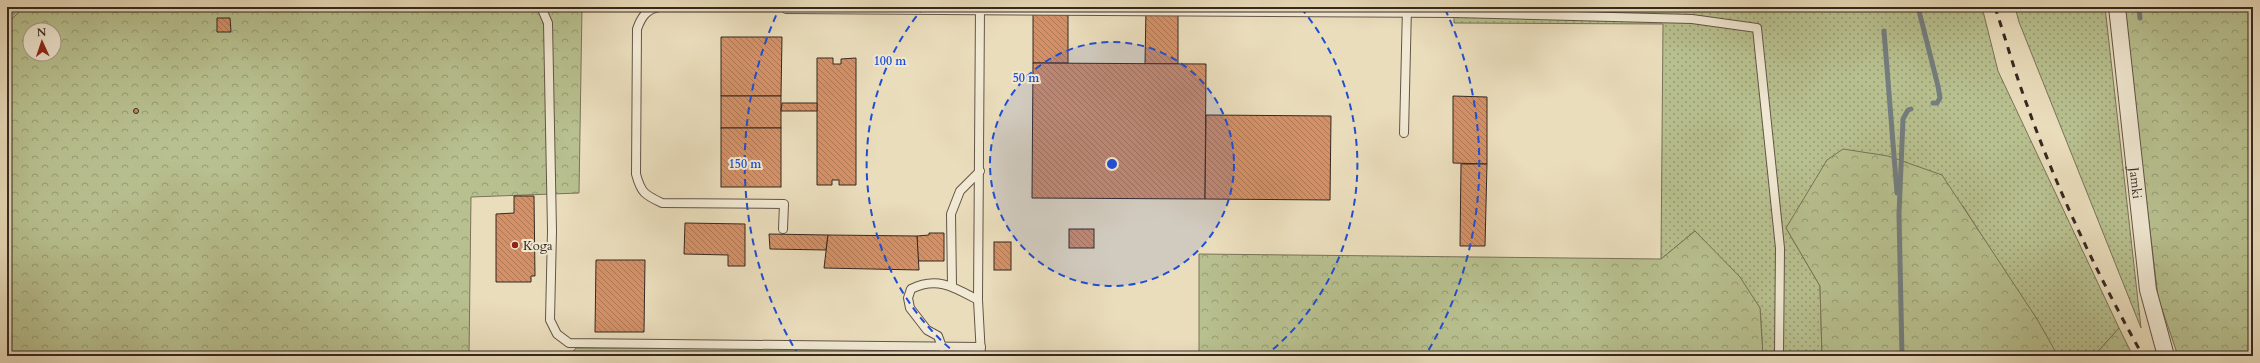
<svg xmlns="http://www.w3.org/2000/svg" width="2260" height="363" viewBox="0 0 2260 363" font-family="Cardo,serif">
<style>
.grass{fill:url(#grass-dots);stroke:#777458}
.forest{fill:url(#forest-crowns);stroke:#777458;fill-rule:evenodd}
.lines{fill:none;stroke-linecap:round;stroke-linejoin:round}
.stream{stroke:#747e7f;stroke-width:5}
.building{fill:url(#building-back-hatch);stroke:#362821}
.service-casing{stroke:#635548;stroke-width:10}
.minor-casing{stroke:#635548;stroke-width:18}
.service{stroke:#f1e9d3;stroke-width:8}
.minor{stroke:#f1e9d3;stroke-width:16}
.rail{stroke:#362821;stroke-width:3;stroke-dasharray:7 7;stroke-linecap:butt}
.ring{fill:none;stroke:#1d4ed8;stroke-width:2;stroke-dasharray:7 5}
.poi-dot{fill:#8f2418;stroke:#f1e9d3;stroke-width:1.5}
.labels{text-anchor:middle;stroke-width:4;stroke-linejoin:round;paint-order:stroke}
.street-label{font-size:13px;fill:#362821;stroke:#f1e9d3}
.poi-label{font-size:13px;fill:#362821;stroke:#f1e9d3;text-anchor:start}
.centre{fill:#1d4ed8;stroke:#f1e9d3;stroke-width:2}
.ring-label{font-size:12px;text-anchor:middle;font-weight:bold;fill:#1d4ed8;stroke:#f1e9d3;stroke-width:4;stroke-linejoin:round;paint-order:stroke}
</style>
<defs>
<pattern id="grass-dots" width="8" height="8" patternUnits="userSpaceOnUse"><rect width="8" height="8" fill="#b8c08f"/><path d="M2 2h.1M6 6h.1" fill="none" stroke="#969c74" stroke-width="1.8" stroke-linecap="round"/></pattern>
<pattern id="forest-crowns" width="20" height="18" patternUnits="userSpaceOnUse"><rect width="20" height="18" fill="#b8c08f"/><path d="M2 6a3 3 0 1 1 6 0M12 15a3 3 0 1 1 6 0" fill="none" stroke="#969c74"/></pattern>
<pattern id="building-back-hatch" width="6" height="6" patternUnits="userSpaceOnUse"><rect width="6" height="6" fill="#d49167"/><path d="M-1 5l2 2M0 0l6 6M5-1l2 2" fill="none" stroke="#ad7654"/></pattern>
</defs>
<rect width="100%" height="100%" fill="#eaddbc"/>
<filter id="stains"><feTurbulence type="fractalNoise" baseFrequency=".005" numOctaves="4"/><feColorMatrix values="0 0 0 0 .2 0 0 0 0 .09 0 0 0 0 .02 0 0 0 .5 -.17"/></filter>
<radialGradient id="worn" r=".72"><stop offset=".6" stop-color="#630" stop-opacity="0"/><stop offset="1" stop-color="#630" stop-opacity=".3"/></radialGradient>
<!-- grass -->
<g class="grass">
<path d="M7,7h17l-17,17z"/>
<path d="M1454,7h528l16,64 121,257 -25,28h-36l-95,-150 -177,22 34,58 2,70h-59l-3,-48 -65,-77 -34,28 2,-235 -209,-1z"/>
<path d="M2015,7h90l36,321 -122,-306z"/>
</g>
<!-- forest -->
<g class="forest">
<path d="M24,7h558l-3,186 -108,4 -2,159h-462v-332zM30,30h24v24h-24z"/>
<path d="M2123,7h130v349h-75l-20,-59z"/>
<path d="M1843,149l45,7 54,19 95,144 21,37h-236l-2,-70 -34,-58 41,-68z"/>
<path d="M1695,231l45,46 20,31 3,48h-564v-102l462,5z"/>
<path d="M2119,328l14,28h-39z"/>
<path d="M576,348h329l18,8h-354z"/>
</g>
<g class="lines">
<!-- stream -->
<g class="stream">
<path d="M1918,7l20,79 2,12 -3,5h-4"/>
<path d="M2139,7l1,11"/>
<path d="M1884,31l13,162"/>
<path d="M1902,356l-3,-142 4,-95 5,-9 3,-1"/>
</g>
</g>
<!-- building -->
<g class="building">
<rect x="1033" y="7" width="35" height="56"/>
<path d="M1146,7h32v57h-33z"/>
<path d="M217,18h13l1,14h-14z"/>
<path d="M721,37h61l-1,59h-60z"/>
<path d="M817,58h16v6h8v-5l15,-1v127h-17v-5h-7v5h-15z"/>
<path d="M1033,63l173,1 -1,135 -173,-1z"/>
<rect x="721" y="96" width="60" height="32"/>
<path d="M1453,96l34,1v67l-34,-1z"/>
<path d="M782,103h35v8h-36z"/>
<circle cx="136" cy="111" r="2.5"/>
<path d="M1206,115l125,1 -1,84 -125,-1z"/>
<rect x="721" y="128" width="60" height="59"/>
<path d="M1461,164h26l-2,82h-25z"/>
<path d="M514,196h20l1,80h-4v6h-35v-68l18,-1z"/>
<path d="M685,223l60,1v42h-17v-11l-44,-1z"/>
<rect x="1069" y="229" width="25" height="19"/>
<path d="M929,233h15v28h-26l-1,-25 12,-1z"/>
<path d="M769,234l59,1 -2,15 -56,-1z"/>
<path d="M828,235l89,1 2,34 -95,-2z"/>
<rect x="994" y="242" width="17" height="28"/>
<path d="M596,260h49l-1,72h-49z"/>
</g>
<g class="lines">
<defs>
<g id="service">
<path d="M541,7l7,16 4,208 -2,89 7,14 12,9 412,4"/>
<path d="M659,7c-13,2 -18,11 -22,22l-1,145c5,19 9,21 26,29l122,1 -1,25"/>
<path d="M732,7h54"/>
<path d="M980,7l-2,293 3,56"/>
<path d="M786,9l668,4 238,6 65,9 23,220 -1,108"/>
<path d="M1404,133l3,-126"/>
<path d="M952,286l-1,-72 9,-23 20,-20"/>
<path d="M942,347l-4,-11 -11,-6 -17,-22 -2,-10 3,-9c26,-13 43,-2 67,11"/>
</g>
<g id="minor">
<path id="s1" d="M2117,7l31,283 18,66"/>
</g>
</defs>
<!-- service casing -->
<use href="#service" class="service-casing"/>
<!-- minor casing -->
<use href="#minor" class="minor-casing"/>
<!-- service -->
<use href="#service" class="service"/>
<!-- minor -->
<use href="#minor" class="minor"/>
<!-- rail -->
<path class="rail" d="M1995,7c11,33 20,66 32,98 31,87 71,171 116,251"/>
</g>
<!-- distance rings -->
<circle cx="1112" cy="164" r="122" fill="#1d4ed8" fill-opacity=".12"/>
<g class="ring">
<circle cx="1112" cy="164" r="122"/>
<path d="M959 356A245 245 0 0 1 923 8M1301 8A245 245 0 0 1 1265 356"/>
<path d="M799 356A367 367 0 0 1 779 9M1445 9A367 367 0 0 1 1425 356"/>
</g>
<!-- markers -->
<circle class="poi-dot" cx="515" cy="245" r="4"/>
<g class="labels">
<!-- street labels -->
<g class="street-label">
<text dy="5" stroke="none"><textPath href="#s1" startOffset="177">Jamki</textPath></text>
</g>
<!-- poi labels -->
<g class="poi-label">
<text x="523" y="250">Koga</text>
</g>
</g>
<circle cx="1112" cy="164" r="6" class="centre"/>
<g class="ring-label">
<text x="890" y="65">100 m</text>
<text x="1026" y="82">50 m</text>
<text x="745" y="168">150 m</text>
</g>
<!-- margin -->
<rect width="2260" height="363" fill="none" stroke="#eaddbc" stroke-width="24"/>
<rect x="8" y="8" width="2244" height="347" fill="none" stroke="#362821" stroke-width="2"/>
<rect x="12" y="12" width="2236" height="339" fill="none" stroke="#362821"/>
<!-- north arrow -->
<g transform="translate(42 42) rotate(357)"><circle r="19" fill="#f1e9d3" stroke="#a69c8c"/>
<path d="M0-3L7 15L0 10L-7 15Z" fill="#8f2418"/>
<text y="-6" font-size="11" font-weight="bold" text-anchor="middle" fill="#362821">N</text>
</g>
<rect width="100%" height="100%" filter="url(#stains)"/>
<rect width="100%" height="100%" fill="url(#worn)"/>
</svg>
